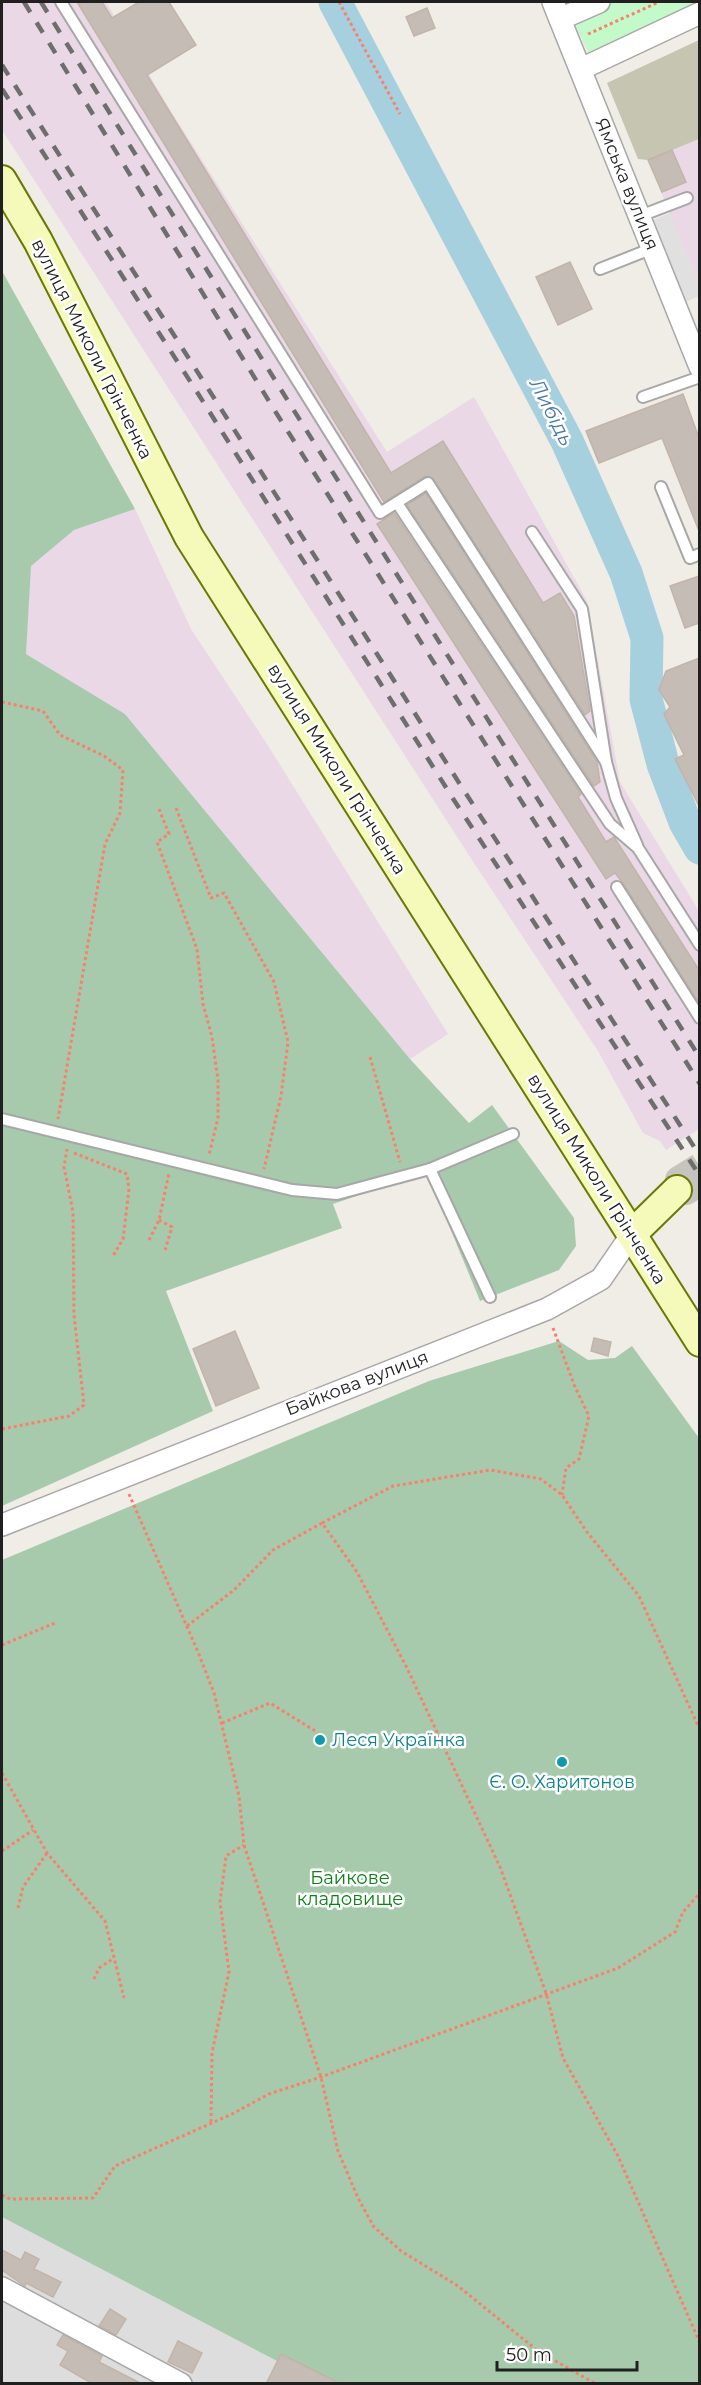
<svg xmlns="http://www.w3.org/2000/svg" width="701" height="2385" viewBox="0 0 701 2385" font-family="Montserrat,sans-serif">
<style>
.residential{fill:#dedddd}
.industrial{fill:#ead8e6}
.construction{fill:#c5c5b1}
.cemetery{fill:#a7caad}
.park{fill:#c4fac9}
.parking{fill:#e0e0e0}
.lines{fill:none;stroke-linecap:round;stroke-linejoin:round}
.river{stroke:#a7d0de;stroke-width:33}
.building{fill:#c5bdb5;stroke:#c2b4a8;stroke-width:1.5}
.secondary-tunnel{stroke:#c6c4be;stroke-width:28;stroke-dasharray:28 14;stroke-linecap:butt}
.service-casing{stroke:#a7a7a7;stroke-width:14}
.minor-casing{stroke:#a7a7a7;stroke-width:24}
.secondary-casing{stroke:#6a7904;stroke-width:32}
.path{stroke:#fa7f6d;stroke-width:3;stroke-dasharray:3 3;stroke-linecap:butt}
.service{stroke:#fff;stroke-width:10}
.minor{stroke:#fff;stroke-width:21}
.secondary{stroke:#f5fabb;stroke-width:28}
.rail{stroke:#6e6e6e;stroke-width:4.5;stroke-dasharray:12 12;stroke-linecap:butt}
.culture-dot{fill:#0f9aa8;stroke:#fff;stroke-width:2}
.labels{text-anchor:middle;stroke-width:5;stroke-linejoin:round;paint-order:stroke}
.street-label{font-size:18px;fill:#202020;stroke:#fff}
.culture-label{font-size:18px;fill:#0d838f;stroke:#fff;text-anchor:start}
.park-label{font-size:18px;fill:#0b8118;stroke:#fff}
.water-label{font-size:20px;font-style:italic;fill:#4877a9;stroke:#fff}
</style>
<rect width="100%" height="100%" fill="#f0ede6"/>
<!-- residential -->
<path class="residential" d="M2,2217l317,166h-317z"/>
<!-- industrial -->
<g class="industrial">
<path d="M2,2h104l63,106 218,344 87,-55 113,204 33,181 79,129v218l-33,21 -6,-9 -17,-8 -45,-82 -124,-188 -472,-733z"/>
<path d="M699,139v146l-51,-125z"/>
<path d="M135,509l56,120 76,115 181,290 -38,25 -285,-345 -99,-60 4,-88 44,-36z"/>
</g>
<!-- construction -->
<path class="construction" d="M699,40v99l-51,21 -10,-1 -31,-76z"/>
<!-- cemetery -->
<g class="cemetery">
<path d="M2,271l133,238 -61,21 -43,36 -5,88 99,60 285,345 59,64 23,-18 82,113 2,28 -17,24 -79,31 -53,-129 -94,32 9,24 -176,63 47,120 -211,95z"/>
<path d="M559,1341l29,19 27,-2 17,-12 67,92v945h-380l-317,-166v-657l427,-179z"/>
</g>
<!-- park -->
<path class="park" d="M613,2h85l-110,50 -15,-32z"/>
<!-- parking -->
<path class="parking" d="M670,213l29,72v11l-20,9 -33,-82z"/>
<g class="lines">
<!-- river -->
<path class="river" d="M335,2l232,439 59,132 21,65 -1,61 17,65 22,58 15,26"/>
</g>
<!-- building -->
<g class="building">
<path d="M77,2h25l10,16 27,-16h30l27,43 -49,30 244,398 52,-32 100,162 17,-10 14,23 16,95 -5,4 -151,-236 -6,-3 -4,1 -40,25z"/>
<path d="M427,8l8,20 -21,8 -8,-19z"/>
<path d="M672,150l14,32 -24,10 -14,-32z"/>
<path d="M570,262l22,47 -34,16 -22,-48z"/>
<path d="M683,394l16,44v93l-37,-93 -63,25 -13,-32z"/>
<path d="M426,493l171,269 3,20 -6,4 -187,-281z"/>
<path d="M394,513l187,281 -3,3 28,45 8,-5 85,133v33l-76,-120 -8,-10 -9,6 -229,-355z"/>
<path d="M699,576v47l-14,5 -15,-42z"/>
<path d="M699,658v148l-24,-47 9,-4 -20,-41 6,-7 -11,-17 7,-19z"/>
<path d="M235,1331l24,57 -43,18 -23,-57z"/>
<path d="M594,1338l17,4 -3,14 -17,-5z"/>
<path d="M2,2250l19,10 4,-8 14,7 -5,10 27,13 -8,15 -27,-14 -1,3 -23,-16z"/>
<path d="M110,2309l16,10 -10,16 -17,-9z"/>
<path d="M63,2335l39,21 -3,6 43,22h-49l-33,-19 8,-14 -11,-6z"/>
<path d="M178,2341l24,12 -10,20 -24,-11z"/>
<path d="M281,2354l60,30h-75z"/>
</g>
<g class="lines">
<!-- secondary-tunnel -->
<path class="secondary-tunnel" d="M700,1167l-21,13 -2,10 9,1 14,-9"/>
<defs>
<g id="service">
<path d="M61,2l319,511 48,-30 178,279"/>
<path d="M640,216l47,-18"/>
<path d="M600,269l53,-21"/>
<path d="M643,397l57,-20"/>
<path d="M661,487l29,71 10,-4"/>
<path d="M397,503l213,321 28,24 62,97"/>
<path d="M532,532l50,77 24,153 10,36 21,47"/>
<path d="M617,887l83,131"/>
<path d="M2,1119l290,71 45,4 93,-25 83,-35"/>
<path d="M430,1169l60,128"/>
</g>
<g id="minor">
<path d="M553,2l147,365"/>
<path d="M560,19l39,-17"/>
<path d="M581,69l119,-56"/>
<path d="M2,1525l545,-216 54,-30 31,-45"/>
<path d="M2,2288l179,96"/>
</g>
<g id="secondary">
<path d="M2,180l36,61 151,296 511,805"/>
<path d="M632,1234l45,-44"/>
</g>
</defs>
<!-- service casing -->
<use href="#service" class="service-casing"/>
<!-- minor casing -->
<use href="#minor" class="minor-casing"/>
<!-- secondary casing -->
<use href="#secondary" class="secondary-casing"/>
<!-- path -->
<g class="path">
<path d="M339,2l61,112"/>
<path d="M588,34l71,-32"/>
<path d="M2,702l41,9 17,24 44,21 19,14 -3,43 -15,31 -47,275"/>
<path d="M176,808l35,90 13,-5 50,89 14,60 -7,54 -17,73"/>
<path d="M159,809l10,25 -12,8 40,107 6,55 9,33 6,43v38l-9,37"/>
<path d="M370,1057l30,105"/>
<path d="M74,1153l53,21 2,15 -6,50 -10,17"/>
<path d="M159,1220l13,7 -7,23"/>
<path d="M149,1240l10,-20 10,-47"/>
<path d="M553,1328l22,59 14,29 -10,43 -13,9 -4,27"/>
<path d="M2,1429l67,-13 15,-11 -10,-90 -1,-103 -9,-45 3,-18"/>
<path d="M129,1494l69,158 16,41 25,103 5,49 77,232 17,74 20,47 16,29 27,24 57,35 80,65 58,33"/>
<path d="M322,1523l71,-37 97,-16 51,9 21,16 25,37 52,64 61,134"/>
<path d="M187,1626l47,-36 39,-40 49,-27 35,49 50,96 93,199 46,126 17,65 55,98 82,187"/>
<path d="M2,1645l53,-22"/>
<path d="M222,1723l48,-20 47,29 3,8"/>
<path d="M2,1773l45,80 58,68 19,77"/>
<path d="M2,1851l31,-21"/>
<path d="M18,1908l5,-21 24,-34"/>
<path d="M94,1979l5,-11 15,-10"/>
<path d="M211,2122l1,-69 17,-81 -9,-70 6,-46 18,-11"/>
<path d="M2,2195l8,4 83,-1 22,-32 117,-52 37,-20 52,-17 297,-109 57,-36 8,-20 17,-19"/>
</g>
<!-- service -->
<use href="#service" class="service"/>
<!-- minor -->
<use href="#minor" class="minor"/>
<!-- secondary -->
<use href="#secondary" class="secondary"/>
<!-- rail -->
<g class="rail">
<path d="M24,2l251,409 425,673"/>
<path d="M41,2l247,399 412,657"/>
<path d="M2,65l461,724 237,367"/>
<path d="M2,89l195,303 255,405 248,379"/>
</g>
</g>
<!-- markers -->
<g class="culture-dot">
<circle cx="320" cy="1740" r="6"/>
<circle cx="562" cy="1762" r="6"/>
</g>
<g class="labels">
<!-- street labels -->
<g class="street-label">
<text transform="translate(627 184) rotate(68)" y="6">Ямська вулиця</text>
<text transform="translate(92 349) rotate(63)" y="6">вулиця Миколи Грінченка</text>
<text transform="translate(337 769) rotate(58)" y="6">вулиця Миколи Грінченка</text>
<text transform="translate(597 1179) rotate(58)" y="6">вулиця Миколи Грінченка</text>
<text transform="translate(357 1383) rotate(-21)" y="6">Байкова вулиця</text>
</g>
<!-- culture labels -->
<g class="culture-label">
<text x="332" y="1746">Леся Українка</text>
<text x="562" y="1788" text-anchor="middle">Є. О. Харитонов</text>
</g>
<!-- park labels -->
<g class="park-label">
<text x="350" y="1884">Байкове<tspan x="350" dy="21">кладовище</tspan></text>
</g>
<!-- water labels -->
<g class="water-label">
<text transform="translate(552 412) rotate(63)" y="7">Либідь</text>
</g>
</g>
<!-- border -->
<rect width="701" height="2385" fill="none" stroke="#202020" stroke-width="6"/>
<!-- scale -->
<path d="M497 2361v9h140v-9" fill="none" stroke="#202020" stroke-width="3"/>
<text x="506" y="2361" font-size="18" fill="#202020" stroke="#ffffff" stroke-width="4.5" paint-order="stroke">50 m</text>
</svg>
